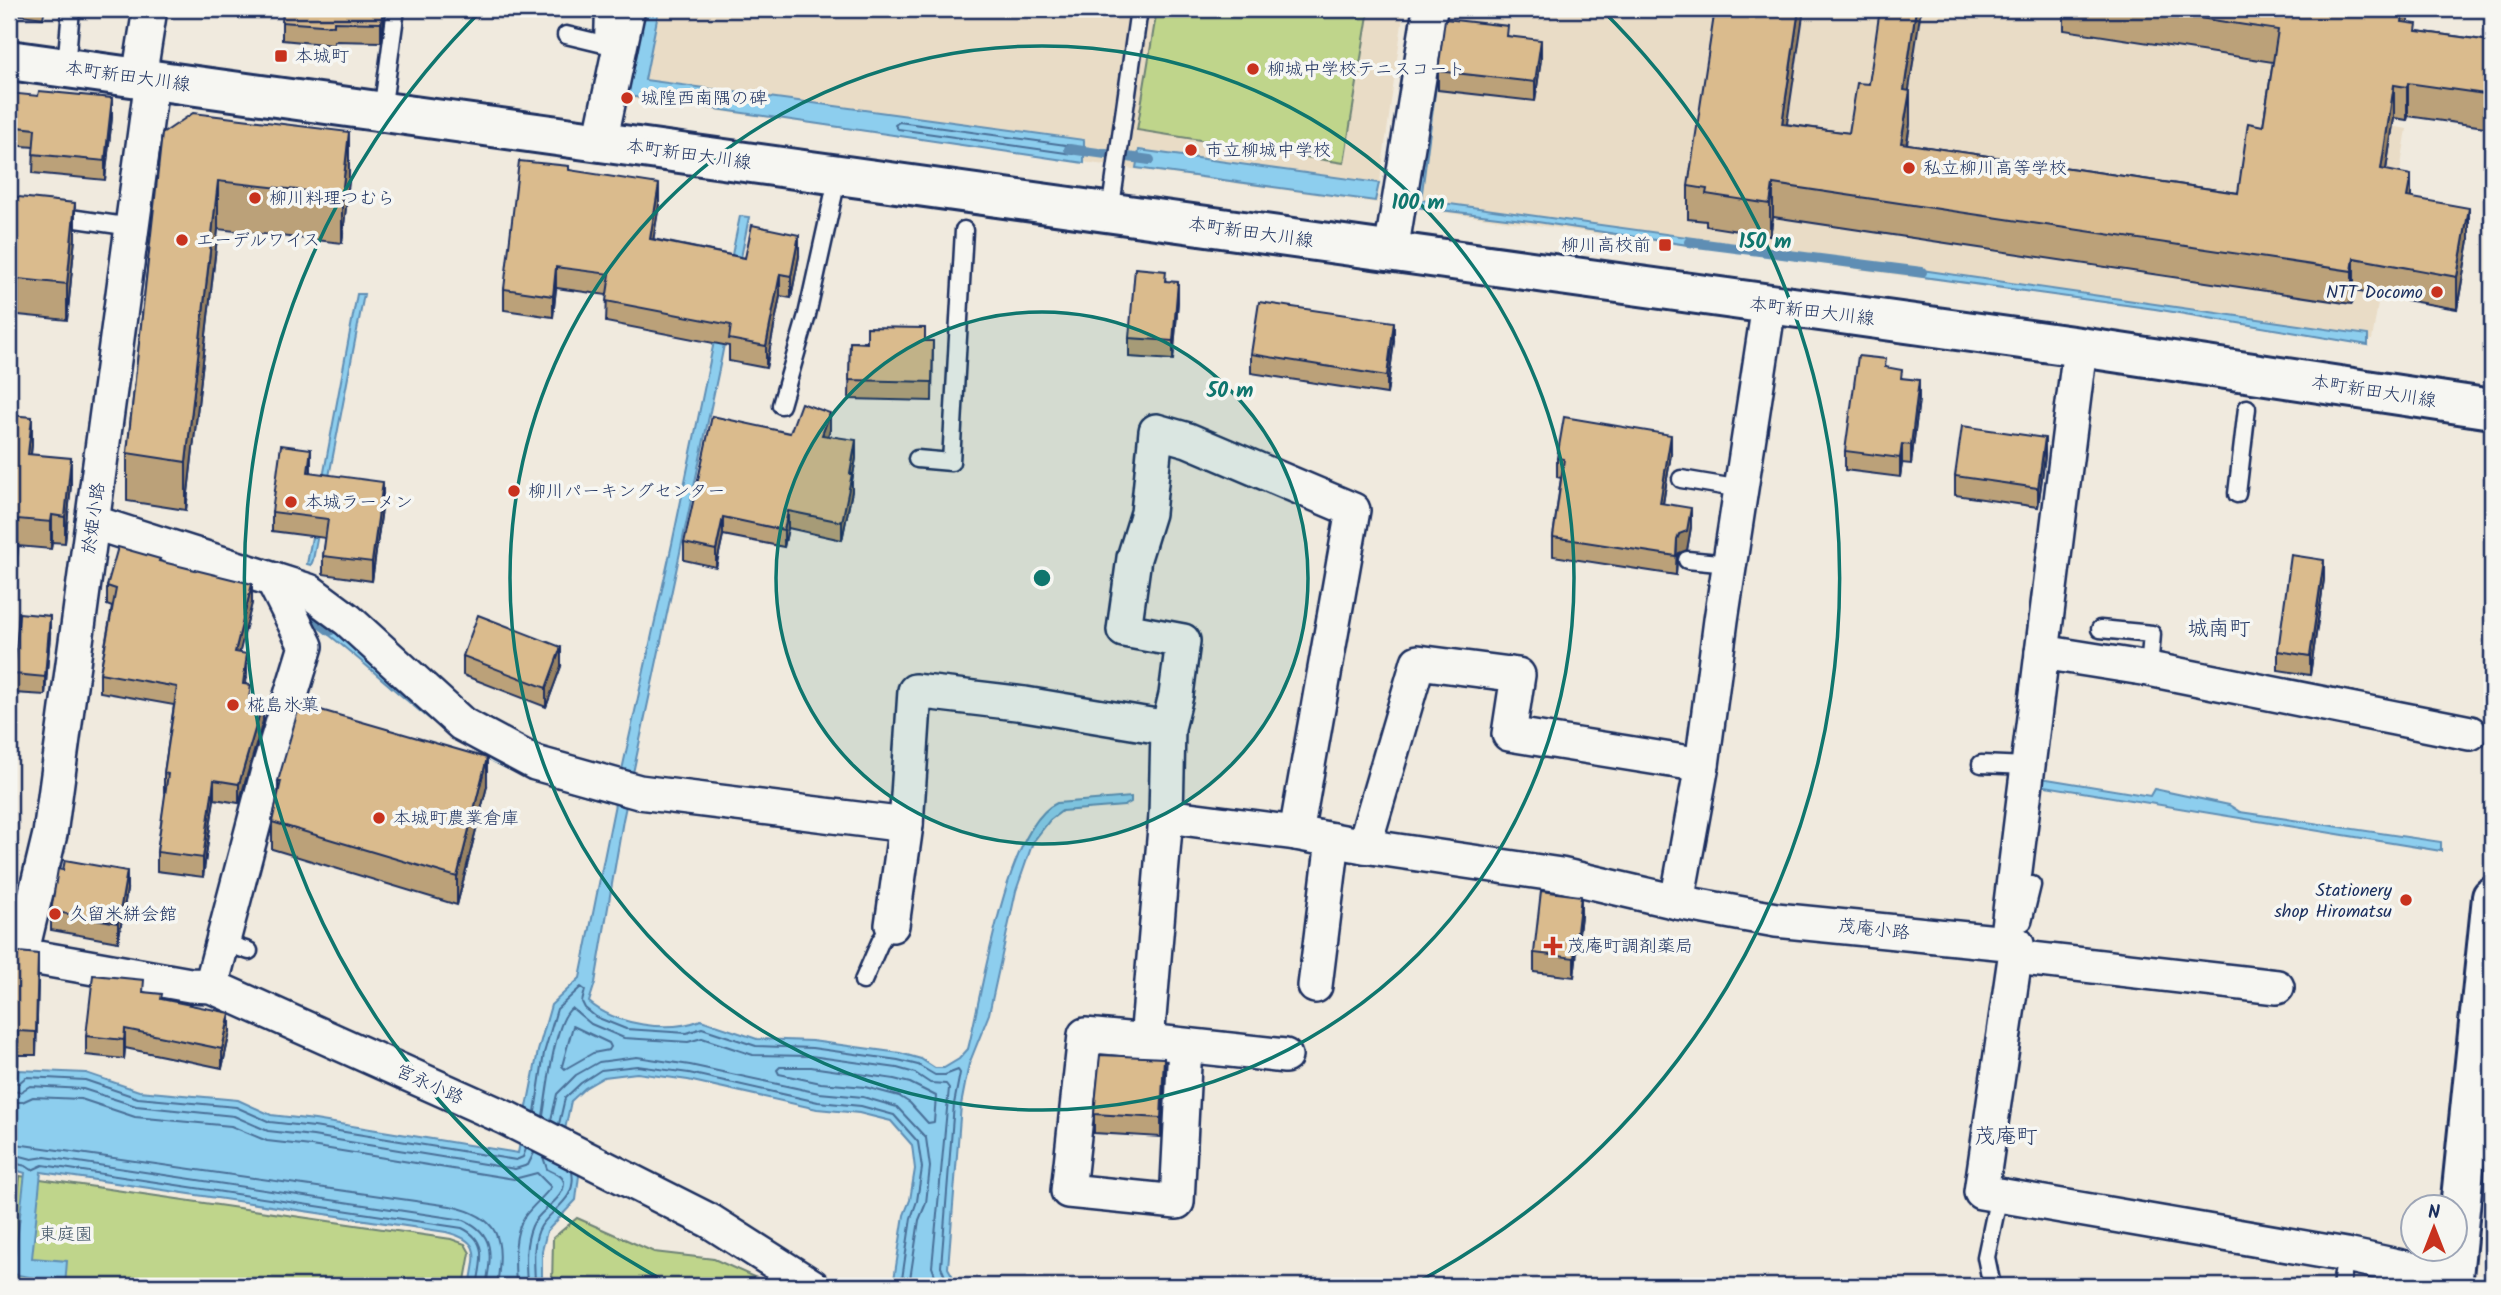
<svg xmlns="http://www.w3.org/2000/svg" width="2501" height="1295" viewBox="0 0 2501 1295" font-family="Kalam,'Klee One',sans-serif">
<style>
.built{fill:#e9dcc6}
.green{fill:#bfd58b;stroke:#6d8274;stroke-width:2}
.water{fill:#8dceee;stroke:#5f8eb4;stroke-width:2}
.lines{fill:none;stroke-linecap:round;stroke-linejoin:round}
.shore{stroke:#496f98;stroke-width:2}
.stream{stroke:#5f8eb4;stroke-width:10}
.service-casing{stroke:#1b2f5e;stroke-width:21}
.minor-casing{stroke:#1b2f5e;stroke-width:38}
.secondary-casing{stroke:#1b2f5e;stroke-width:44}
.service{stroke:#f6f6f2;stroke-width:16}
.minor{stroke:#f6f6f2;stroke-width:33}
.secondary{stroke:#f6f6f2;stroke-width:38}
.wall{fill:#bba179;stroke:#1b2f5e;stroke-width:2}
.shaded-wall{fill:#998363;stroke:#1b2f5e;stroke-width:2}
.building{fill:#dabb8d;stroke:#1b2f5e;stroke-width:2}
.ring{fill:none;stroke:#0f766e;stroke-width:3.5}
.poi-dot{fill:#c8321e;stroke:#f6f6f2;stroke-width:2.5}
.labels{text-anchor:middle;stroke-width:7;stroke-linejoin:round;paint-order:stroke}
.poi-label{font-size:18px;fill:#1b2f5e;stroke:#f6f6f2;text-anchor:start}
.street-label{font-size:18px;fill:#1b2f5e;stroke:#f6f6f2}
.park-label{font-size:18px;fill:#445869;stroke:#f6f6f2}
.quarter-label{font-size:21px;fill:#1b2f5e;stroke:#f6f6f2}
.centre{fill:#0f766e;stroke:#f6f6f2;stroke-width:3.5}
.ring-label{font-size:21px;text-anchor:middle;font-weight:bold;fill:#0f766e;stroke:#f6f6f2;stroke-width:7;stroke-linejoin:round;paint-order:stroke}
</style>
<rect width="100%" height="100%" fill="#f0eade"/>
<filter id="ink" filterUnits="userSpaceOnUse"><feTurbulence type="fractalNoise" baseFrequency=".0143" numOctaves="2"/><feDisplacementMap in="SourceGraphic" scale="14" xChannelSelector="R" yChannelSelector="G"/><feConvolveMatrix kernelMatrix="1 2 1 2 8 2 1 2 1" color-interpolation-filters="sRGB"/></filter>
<g filter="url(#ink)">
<!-- built -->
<g class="built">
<path d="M637,9h767l-27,194 -759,-106z"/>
<path d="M1435,9h941l-20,110 51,10 -35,211 -959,-132z"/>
</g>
<!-- green -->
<g class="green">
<path d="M1157,9h212l-25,154 -207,-33z"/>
<path d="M20,1176l431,63 14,5 5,9 -6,33h-414l-1,-2 -39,-7z"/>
<path d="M577,1218l77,34 60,7 60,27h-222l1,-48z"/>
</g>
<!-- water -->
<g class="water">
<path d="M639,9h20l-14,71 439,60v23l-463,-68z"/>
<path d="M1446,9l-25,191 281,39 -1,8 -170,-26 -115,-14 -1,-8z"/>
<path d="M1139,150l240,33 -4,18 -239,-33z"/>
<path d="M740,216l9,1 -28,143 -98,460 -28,163 -6,19c27,23 79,31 112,18l56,19 55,2 88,12 21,6 14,9h9l15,-9 9,-10c14,-54 38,-224 89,-246l74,-6v5l-7,4 -62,5 -12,9 -17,22 -17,49 -27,123 -20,50 -8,41 -13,163 10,18h-65l11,-71 6,-15 5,-31 -3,-24 -21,-24 -32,-8 -42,-4 -129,-29 -51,-7 -33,4 -19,11 -14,13 -12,57 21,9 -4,33 -29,31 -5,20v35h-72c5,-31 13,-45 -24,-54l-405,-60 -9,86 35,3 -2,25h-14v-5l-38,-7 12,-101 -16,-5v-93l8,1 1,-6 68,3 53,18 99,9 33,15 44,5 203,33 20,-102 13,-46 29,-27 35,-174c-41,-12 -83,-22 -121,-42 -66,-35 -118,-93 -178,-137l6,-4 35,27 259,149 56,-253z"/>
<path d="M1908,268l460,67v10l-213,-36 -246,-34z"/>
<path d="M357,294h7l-51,266 -2,5 -4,-1z"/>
<path d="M2035,777l115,19 4,-7 75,16 11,7 201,30v9l-408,-67z"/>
</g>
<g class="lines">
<!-- shore -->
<g class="shore">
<path d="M899,122l174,24 3,6 -3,2 -175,-25 -3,-4z"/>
<path d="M573,1026l36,17 2,4 -2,3 -16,3 -28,16 -3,-3z"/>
<path d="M780,1067h31l83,12 16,4 26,13 -2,26 -6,1 -18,-20 -11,-7 -34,-9 -44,-4 -42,-9 -2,-4z"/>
<path d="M9,1082l10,1 7,-6 59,3 53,18 98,9 34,15 44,5 202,33 7,-3 3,-8"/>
<path d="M9,1091l11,1 10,-6 53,3 53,17 98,10 34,15 45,5 202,33 13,-4 6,-12"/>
<path d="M9,1102h13l11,-5 48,2 54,18 96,9 36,15 44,5 203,33 23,-6 14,14c-7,10 -18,18 -26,29 -13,19 -10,48 -9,70"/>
<path d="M535,1112l9,-59 13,-44 24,-22 4,3 -3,12 3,6 11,9 30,12 61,4 15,-5 54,18 56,2 86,12 20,5 17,10h10l13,-5 2,3 -6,31 -13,163 8,19"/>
<path d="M543,1116c4,-23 11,-96 29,-108l19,16 33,14 64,4 14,-4 51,17 58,1 86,12 18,5 15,10 16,1 3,4 -17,179 7,19"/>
<path d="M551,1120l6,-26 19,-19 23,-13 38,-5 53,8 129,28 44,4 34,10 29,31 4,29 -4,36 -7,17 -10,66"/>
<path d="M559,1124l6,-26 16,-15 20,-13 36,-4 52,7 129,29 43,4 33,9 24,27 4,26 -5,33 -6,17 -10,68"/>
<path d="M9,1143l441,63c51,11 54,33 47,80"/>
<path d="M9,1153l23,6 13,-2 419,63c32,14 27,37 22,66"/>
<path d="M9,1162l17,4 6,4 11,-5 419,63c27,13 19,34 15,58"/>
<path d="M527,1286c-1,-20 -3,-41 5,-60 6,-16 33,-26 32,-44 -1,-7 -11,-9 -17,-13l-4,-12"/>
<path d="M535,1286c0,-18 -4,-44 6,-60 13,-19 36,-27 31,-54"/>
</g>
<!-- stream -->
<g class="stream">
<path d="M1069,149l81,11"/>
<path d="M1689,242l233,30"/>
<path d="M314,619l16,12"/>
</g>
<defs>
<g id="service">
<path d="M566,35l54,13"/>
<path d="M603,43l1,-34"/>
<path d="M66,68l5,-59"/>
<path d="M382,112l14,-103"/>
<path d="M1110,213l29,-204"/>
<path d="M56,216l76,11"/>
<path d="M781,405l26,-90 31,-140"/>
<path d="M917,459l34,3 13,-232"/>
<path d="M1681,479l60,10"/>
<path d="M2237,494l10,-86"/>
<path d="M1687,560l42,4"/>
<path d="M2100,629l52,5 -3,35"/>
<path d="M1981,764l46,2"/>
<path d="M2023,922l9,-37"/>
<path d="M224,943l25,8"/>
<path d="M863,981l18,-41 11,-15"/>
<path d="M1992,1286l-6,-29 13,-62"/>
<path d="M2341,1286l5,-31"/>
</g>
<g id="minor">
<path d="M139,78l11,-69"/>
<path d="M600,142l28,-133"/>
<path d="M1391,252l39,-243"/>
<path d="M92,522l217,69 39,29 114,104 73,39 104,29 267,33"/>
<path d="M2042,652l107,17 321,64"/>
<path d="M1168,728l8,-33 7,-54 -59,-11 10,-72 14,-45 8,-82 32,9 165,70 -57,323"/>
<path d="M1166,816l-19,225 138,15"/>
<path d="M1364,846l54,-184 100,13 -9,59 193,31"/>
<path d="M1677,902l25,-137 19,-145 48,-315"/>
<path d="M892,925l14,-100 9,-134 110,13 143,24 -2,88 130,17 68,13 197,29 116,27 99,18 241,24 -36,248 365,63 79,17"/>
<path d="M2006,943l74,-596"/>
<path d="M9,955h12l169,30 21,1 295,132 204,103 102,65"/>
<path d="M21,955l29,-121 102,-755"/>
<path d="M2015,957l262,30"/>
<path d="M211,986l56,-212 39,-128 -33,-66"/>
<path d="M1315,986l18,-146"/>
<path d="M1147,1041l-62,-6 -17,156 109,11 8,-156"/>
</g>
<g id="secondary">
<path d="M9,60l2071,287 412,62"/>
<path d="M2452,1286l40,-389"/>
</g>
</defs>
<!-- service casing -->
<use href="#service" class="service-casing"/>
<!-- minor casing -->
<use href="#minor" class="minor-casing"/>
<!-- secondary casing -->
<use href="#secondary" class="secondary-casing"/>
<!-- service -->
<use href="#service" class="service"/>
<!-- minor -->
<use href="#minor" class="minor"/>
<!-- secondary -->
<use href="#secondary" class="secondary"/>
</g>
<!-- wall -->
<g class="wall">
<path d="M14,9h31l-2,9 -29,-4z"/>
<path d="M184,9h35v4z"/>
<path d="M385,9l-4,33 -47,-1v4l-52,-5v-18z"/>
<path d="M2048,9h361l-1,14 9,8 74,10 1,-9v96l-84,-12 -1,4 -13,-2 -8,52 25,28 58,42 -12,69 -103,-18 -2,13 -579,-87 -3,19 -64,-10v-5l-18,-2v-33l98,-62 63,9 60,-42 1,33 -3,20 331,49 25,-67 10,-64 -209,-32v-19z"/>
<path d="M1508,36l33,23 -6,42 -97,-11v-19z"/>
<path d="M9,93l103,24 -7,63 -72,-7 1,-26 -25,-2z"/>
<path d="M162,134l187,46 -7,63 -124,-14 -32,281 -59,-9v-48z"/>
<path d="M569,170l90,35 -6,34 92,19 54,-2 -8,42 -11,-2 -14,72 -37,-7v-15l-123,-24 1,-27 -51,-7 -3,29 -49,-7v-21z"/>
<path d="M9,196l66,42 -8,82 -58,-6z"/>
<path d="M1166,281l12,20 -5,59 -44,-3v-19z"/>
<path d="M933,341l-1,60 -83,-2 1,-57z"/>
<path d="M1394,341l-7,53 -136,-21v-19z"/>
<path d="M1886,367l16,11 17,21 -8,65 -9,-1 -2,14 -55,-7v-19z"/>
<path d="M9,415l23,29 -1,10 40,31 -6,58 -13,-1 -1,7 -33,-3 -8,89h-1z"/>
<path d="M830,430l-2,6 28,22 -4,23v10l-10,49 -54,-12 -4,19 -61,-12 -7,32 -32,-7v-17l106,-110z"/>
<path d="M1671,454l-8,49 28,24 -4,23 -8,3 -2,5 -1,17 -123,-19v-19l8,-59 -4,-1v-19z"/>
<path d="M2045,456l-7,51 -83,-12v-19z"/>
<path d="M311,468v4l72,29 -11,80 -49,-7v-18l3,-18 -54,-7v-19z"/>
<path d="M160,561l92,42 -13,50 8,20 -1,11 5,15 12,22 -24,82 -25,-4 -11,78 -46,-6v-19l9,-60h-2v-19l10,-68 -74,-13v-19l12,-66 -5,-2v-19z"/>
<path d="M2324,579l-14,96 -32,-5v-19z"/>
<path d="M50,635l-5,60 -31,-2v-19z"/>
<path d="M463,656l98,10 -15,41 -83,-32z"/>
<path d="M278,781l209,5 -30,119 -185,-56v-27l6,-28z"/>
<path d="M127,890l-9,52 -67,-12v-19z"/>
<path d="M1581,915l-7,62 -40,-5v-19z"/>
<path d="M9,951l29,27 -2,77h-18v10h-9z"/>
<path d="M144,992l18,7 68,33 -8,36 -97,-20 -1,11 -38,-4v-19z"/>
<path d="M1164,1077l-3,60 -67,-4v-19z"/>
</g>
<!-- shaded-wall -->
<g class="shaded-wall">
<path d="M383,9h2l-4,33v-19z"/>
<path d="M1799,9h5l-22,148v-33z"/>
<path d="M1916,9h5l-17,114v-33z"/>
<path d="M2404,9h5v8l-7,37v-32z"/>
<path d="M1541,40v19l-6,42v-19z"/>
<path d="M2408,83v33l-1,4v-33z"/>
<path d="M2394,85v33l-13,83v-32z"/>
<path d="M1910,91v33l-9,52v-33z"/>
<path d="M112,98v19l-7,63v-19z"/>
<path d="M349,132v48l-7,63v-48z"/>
<path d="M2411,175v32l-4,-10z"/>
<path d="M218,181v48l-32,281v-48z"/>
<path d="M659,184v21l-9,55v-21z"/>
<path d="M1773,184v33l-3,19v-32z"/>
<path d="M75,203v35l-8,82v-36z"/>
<path d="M2469,208v32l-12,69v-32z"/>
<path d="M799,235v21l-8,42v-22z"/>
<path d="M2354,258v33l-2,13v-33z"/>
<path d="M556,267v21l-3,29v-21z"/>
<path d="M780,274v22l-14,72v-22z"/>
<path d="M1178,282v19l-5,59v-19z"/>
<path d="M1394,322v19l-7,53v-18z"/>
<path d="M1919,380v19l-8,65v-19z"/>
<path d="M830,413v17l-8,22v-17z"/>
<path d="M32,417v27l-4,37v-27z"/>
<path d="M1671,435v19l-11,68v-19z"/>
<path d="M2045,438v18l-7,51v-19z"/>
<path d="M856,440v18l-4,23v10l-10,49v-18z"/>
<path d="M1902,444v19l-2,14v-19z"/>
<path d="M311,449v19l-3,22v-18z"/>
<path d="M71,458v27l-6,58v-26z"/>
<path d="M383,482v19l-11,80v-19z"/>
<path d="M1691,508v19l-4,23 -8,3 -2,5 -1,17 1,-36z"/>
<path d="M788,511v17l-4,19v-17z"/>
<path d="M52,515v27l-1,7v-27z"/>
<path d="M723,517v18l-7,32v-17z"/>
<path d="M18,519v27l-8,89v-27z"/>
<path d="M2324,560v19l-14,96v-19z"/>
<path d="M252,584v19l-17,68v-19z"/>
<path d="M50,616v19l-5,60v-18z"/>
<path d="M561,647v19l-15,41v-19z"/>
<path d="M247,654v19l-4,29v-18z"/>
<path d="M13,690v19l-4,25v-19z"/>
<path d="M263,702v19l-24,82v-19z"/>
<path d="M487,758v28l-30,119v-28z"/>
<path d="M214,780v19l-11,78v-19z"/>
<path d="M127,871v19l-9,52v-19z"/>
<path d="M1581,896v19l-7,62v-19z"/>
<path d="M38,954v24l-2,77v-23z"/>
<path d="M230,1013v19l-8,36v-19z"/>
<path d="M125,1029v19l-1,11v-19z"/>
<path d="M1164,1058v19l-3,60v-19z"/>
</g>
<!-- building -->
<g class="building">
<path d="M283,9h100l-2,14 -47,-1v4l-52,-4z"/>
<path d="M1715,9h84l-17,115 67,9 8,-50 12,1 11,-75h36l-12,81 6,1 -9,52 337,50 10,-70 15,3 15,-96 -137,-21h263l-2,13 15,2 -1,7 75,10 1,-9v63l-84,-12 -1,4 -13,-2 -13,84 30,6 -4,22 62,11 -12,69 -103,-19 -2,13 -579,-87 -3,20 -64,-10 1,-5 -19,-3z"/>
<path d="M1445,19l63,7 -1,10 34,4 -6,42 -97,-11z"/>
<path d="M39,91l73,7 -7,63 -72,-7 2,-25 -26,-3v-33l29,3z"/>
<path d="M193,113l156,19 -7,63 -124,-14 -32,281 -59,-9 35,-319z"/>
<path d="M519,161l50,5v4l90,14 -9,55 95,19 7,-33 47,10 -8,41 -11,-2 -14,72 -37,-7 2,-14 -125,-24 4,-27 -54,-7 -3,29 -49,-7z"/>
<path d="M9,196l66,7 -8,81 -58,-6z"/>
<path d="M1135,268l31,3 -1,10 13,1 -5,59 -44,-3z"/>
<path d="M1259,302l135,20 -7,54 -136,-22z"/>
<path d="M867,327l58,1v13h8l-1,41 -83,-2 1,-38 17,1z"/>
<path d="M1858,356l28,3 -1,8 17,3 -1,8 18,2 -8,65 -9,-1 -2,14 -55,-7z"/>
<path d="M801,403l29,10 -8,22 34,5 -6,34h2l-10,48 -54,-11 -4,19 -61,-13 -7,33 -32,-7 28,-127 78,17z"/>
<path d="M9,415l23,2 -4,37 43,4 -6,59 -13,-2 -1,7 -33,-3 -8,89h-1z"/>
<path d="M1564,417l107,18 -11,68 31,5 -4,23 -8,3 -2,5 -1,17 -123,-19 11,-78 -7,-1z"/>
<path d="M1962,426l83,12 -7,50 -83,-12z"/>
<path d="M281,445l30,4 -3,23 75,10 -11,80 -49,-6 5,-37 -56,-7z"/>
<path d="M118,547l42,12 -1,2 93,23 -17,68 12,2 -4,30 8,1 -2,13 14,4 -24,82 -25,-4 -11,78 -46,-6 11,-78 -4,-1 13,-86 -77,-14 16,-84 -9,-3z"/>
<path d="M2291,555l33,5 -14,96 -32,-5z"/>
<path d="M19,613l31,3 -5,61 -31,-3z"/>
<path d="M478,615l83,32 -15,41 -83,-32z"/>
<path d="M9,690h4l-4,25z"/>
<path d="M300,704l187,54 -30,119 -185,-55 9,-41h-3z"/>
<path d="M65,860l62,11 -9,52 -67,-12 7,-42 5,1z"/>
<path d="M1541,891l40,5 -7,62 -40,-5z"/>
<path d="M9,951l29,3 -2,78 -18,-1v11h-9z"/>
<path d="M93,975l51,5 -1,12 19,2 -1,5 69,14 -8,36 -97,-20 -1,11 -38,-4z"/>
<path d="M1100,1055l64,3 -3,60 -67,-4z"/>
</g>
</g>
<!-- distance rings -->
<circle cx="1042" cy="578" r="266" fill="#0f766e" fill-opacity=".12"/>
<g class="ring">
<circle cx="1042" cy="578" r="266"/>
<circle cx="1042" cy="578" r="532"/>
<path d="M674 1286A798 798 0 0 1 483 9M1601 9A798 798 0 0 1 1410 1286"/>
</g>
<!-- markers -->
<g class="poi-dot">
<rect x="274" y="49" width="14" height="14" rx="3.5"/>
<circle cx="1253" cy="69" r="7"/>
<circle cx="627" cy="98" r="7"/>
<circle cx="1191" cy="150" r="7"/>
<circle cx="1909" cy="168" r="7"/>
<circle cx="255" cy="198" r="7"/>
<circle cx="182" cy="240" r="7"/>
<rect x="1658" y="238" width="14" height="14" rx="3.5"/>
<circle cx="2437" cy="292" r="7"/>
<circle cx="514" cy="491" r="7"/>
<circle cx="291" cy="502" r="7"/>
<circle cx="233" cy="705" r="7"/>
<circle cx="379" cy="818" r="7"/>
<circle cx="2406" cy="900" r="7"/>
<circle cx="55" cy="914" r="7"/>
<path d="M1549.5 935.5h7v7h7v7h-7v7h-7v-7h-7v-7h7z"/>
</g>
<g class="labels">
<!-- poi labels -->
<g class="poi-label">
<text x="295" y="62">本城町</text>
<text x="1267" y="75">柳城中学校テニスコート</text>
<text x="641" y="104">城隍西南隅の碑</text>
<text x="1205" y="156">市立柳城中学校</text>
<text x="1923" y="174">私立柳川高等学校</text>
<text x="269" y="204">柳川料理つむら</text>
<text x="196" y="246">エーデルワイス</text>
<text x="1651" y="251" text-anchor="end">柳川高校前</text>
<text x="2423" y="298" text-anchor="end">NTT Docomo</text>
<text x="528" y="497">柳川パーキングセンター</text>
<text x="305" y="508">本城ラーメン</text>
<text x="247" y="711">椛島氷菓</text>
<text x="393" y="824">本城町農業倉庫</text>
<text x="2392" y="896" text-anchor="end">Stationery<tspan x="2392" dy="21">shop Hiromatsu</tspan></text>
<text x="69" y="920">久留米絣会館</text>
<text x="1567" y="952">茂庵町調剤薬局</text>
</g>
<!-- street labels -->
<g class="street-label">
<text transform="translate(128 76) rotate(8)" y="6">本町新田大川線</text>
<text transform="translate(689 154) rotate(8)" y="6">本町新田大川線</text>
<text transform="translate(1251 232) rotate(8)" y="6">本町新田大川線</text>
<text transform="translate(1812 311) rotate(7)" y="6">本町新田大川線</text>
<text transform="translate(2374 391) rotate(9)" y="6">本町新田大川線</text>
<text transform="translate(93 518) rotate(-82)" y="6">於姫小路</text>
<text transform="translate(1874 929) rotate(6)" y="6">茂庵小路</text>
<text transform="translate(430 1084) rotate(24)" y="6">宮永小路</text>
</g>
<!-- park labels -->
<g class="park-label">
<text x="66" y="1240">東庭園</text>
</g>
<!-- quarter labels -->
<g class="quarter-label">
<text x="2219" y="635">城南町</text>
<text x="2006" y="1143">茂庵町</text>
</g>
</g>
<circle cx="1042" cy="578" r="10" class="centre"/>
<g class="ring-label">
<text x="1418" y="209">100 m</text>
<text x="1765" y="248">150 m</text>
<text x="1230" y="397">50 m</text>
</g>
<!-- margin -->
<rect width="2501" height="1295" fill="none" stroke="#f6f6f2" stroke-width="35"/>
<rect x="18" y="18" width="2466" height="1260" fill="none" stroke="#1b2f5e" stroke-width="2.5" filter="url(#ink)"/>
<!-- north arrow -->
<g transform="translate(2434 1228)"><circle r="33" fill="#f6f6f2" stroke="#9ea6b7" stroke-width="2"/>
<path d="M0-5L12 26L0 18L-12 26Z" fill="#c8321e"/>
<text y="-10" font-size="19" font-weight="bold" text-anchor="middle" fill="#1b2f5e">N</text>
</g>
</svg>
